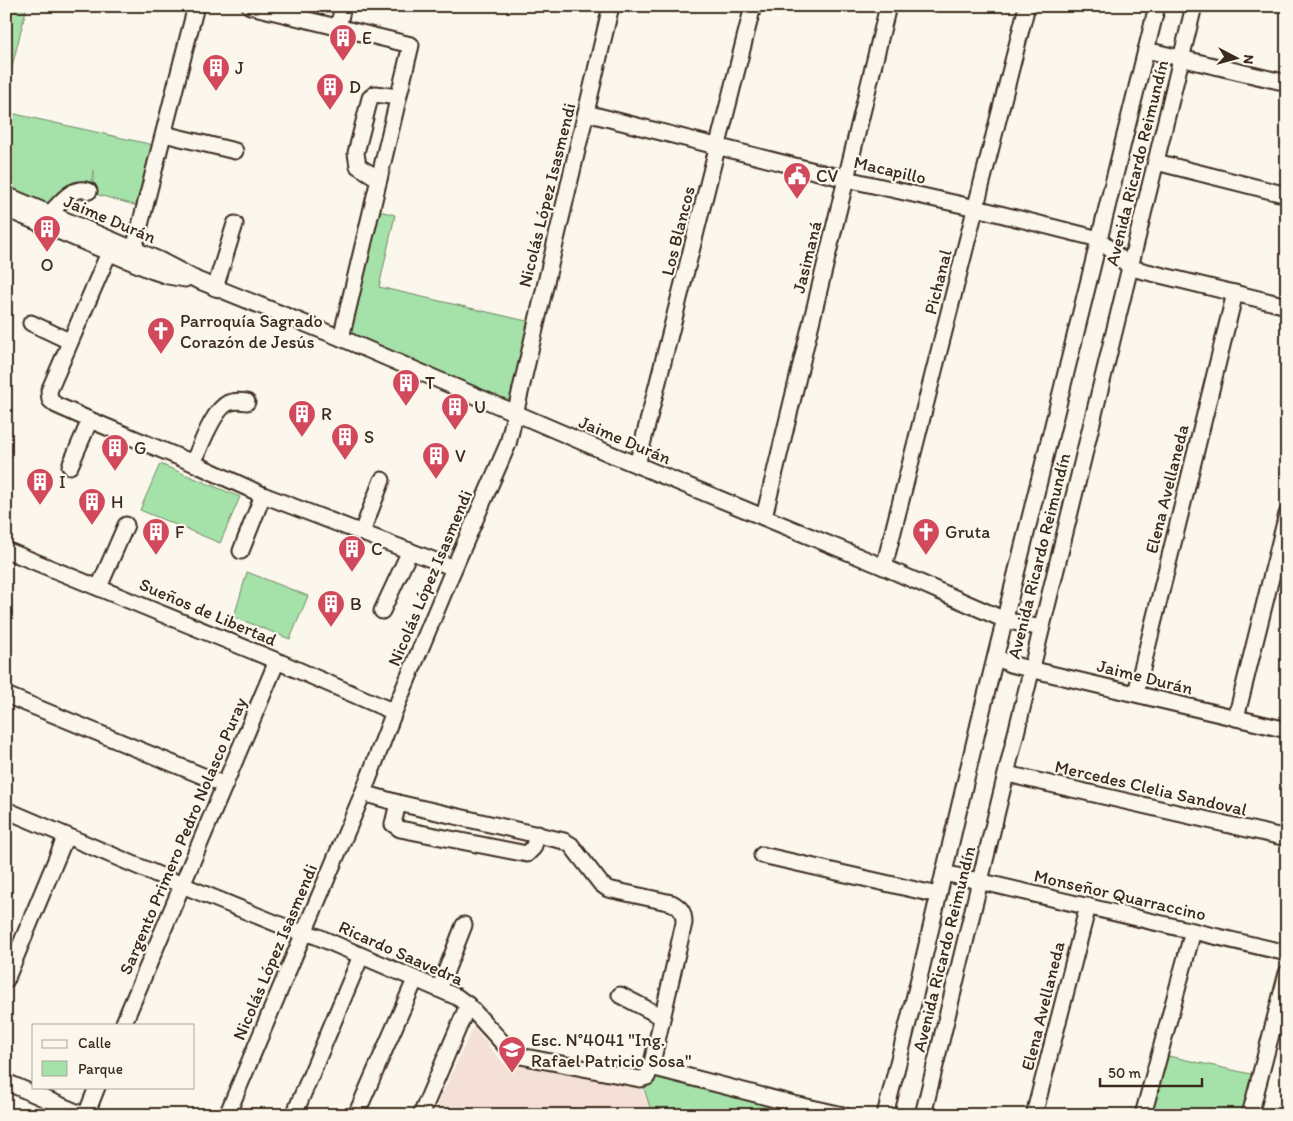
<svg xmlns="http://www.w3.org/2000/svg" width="1293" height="1121" viewBox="0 0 1293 1121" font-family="Itim,sans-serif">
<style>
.built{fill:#f4e0d7}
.green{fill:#a5e2a9;stroke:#708664}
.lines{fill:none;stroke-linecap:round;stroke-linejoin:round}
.minor-casing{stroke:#3b2a1e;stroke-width:19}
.minor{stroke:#fbf7ec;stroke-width:15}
.labels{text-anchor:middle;stroke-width:4.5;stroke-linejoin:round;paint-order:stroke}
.poi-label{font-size:18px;fill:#3b2a1e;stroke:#fbf7ec;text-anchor:start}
.street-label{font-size:18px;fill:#3b2a1e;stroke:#fbf7ec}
</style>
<rect width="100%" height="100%" fill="#fbf7ec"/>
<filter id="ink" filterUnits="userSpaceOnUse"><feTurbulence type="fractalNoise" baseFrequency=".02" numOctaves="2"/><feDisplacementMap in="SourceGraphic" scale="10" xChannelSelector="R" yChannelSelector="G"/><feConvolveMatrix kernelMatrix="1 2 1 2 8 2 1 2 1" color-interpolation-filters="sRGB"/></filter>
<g filter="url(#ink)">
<!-- built -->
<path class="built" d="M473,1027l31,37 135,20 11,23 -2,8h-215z"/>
<!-- green -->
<g class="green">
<path d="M6,6h21l-21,85z"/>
<path d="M6,112l152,34 -13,62 -53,-15 2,-23 -5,21 -40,23 -43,-19z"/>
<path d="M372,209l23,6 -16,72 156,36 -21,89 -169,-72z"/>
<path d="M160,464l80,33 -20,46 -80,-33z"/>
<path d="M247,572l61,24 -18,43 -56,-22z"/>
<path d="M1159,1054l101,22 -10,39h-107z"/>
<path d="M651,1067l143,37 -3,11h-143l2,-8 -8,-24z"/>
</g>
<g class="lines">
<defs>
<g id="minor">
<path d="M250,6l161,39 -70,293"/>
<path d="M338,28l5,-22"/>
<path d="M1146,50l141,33"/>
<path d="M586,113l260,66 130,29 123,31 32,29 156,38"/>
<path d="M164,134l71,17"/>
<path d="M1156,162l131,33"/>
<path d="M379,179l-21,-13 -2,-13 14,-55 5,-4 23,3"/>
<path d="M6,195l153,65 38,20 144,58 272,117 271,112 121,53 36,8"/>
<path d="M6,209l147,62 15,5 17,3"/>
<path d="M49,214c12,-11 23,-29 40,-23"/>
<path d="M114,241l-65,150 1,9 6,5 34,15 103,43 70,32 191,73"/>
<path d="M134,249l62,-243"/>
<path d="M215,288l20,-64"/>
<path d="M31,323l38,18"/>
<path d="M193,463c7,-15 20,-53 35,-60 6,-2 13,-2 19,-1"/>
<path d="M637,465l116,-459"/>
<path d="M70,466l20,-46"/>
<path d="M764,517l124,-511"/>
<path d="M362,532l20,-52"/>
<path d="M6,550l271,111 117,51"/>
<path d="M241,551l22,-56"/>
<path d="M884,567l143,-561"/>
<path d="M99,587l27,-62"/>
<path d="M382,611l28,-60"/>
<path d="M996,657l14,7 20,5 257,61"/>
<path d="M1136,693l99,-400"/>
<path d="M6,695l219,90"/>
<path d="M1236,718l51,-204"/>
<path d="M1007,774l280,64"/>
<path d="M398,803l-5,21 7,5 127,25 6,-6 5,-14"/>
<path d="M6,810l176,75 108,44 26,7 141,61 11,8 43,47 9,4 120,23 7,-2 4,-10 33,-144c0,-11 -3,-15 -12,-20l-64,-14 -7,-5 -30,-39 -7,-4 -166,-38 -35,-10"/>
<path d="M762,855l176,40"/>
<path d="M944,873l343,80"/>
<path d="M6,980l60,-144"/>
<path d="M439,989l25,-64"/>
<path d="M620,995l42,22"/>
<path d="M123,1025l154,-364"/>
<path d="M651,1067l143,37 49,11"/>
<path d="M6,1082l77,33"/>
<path d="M86,1115l11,-28"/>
<path d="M227,1115l136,-322 31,-81 60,-144 54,-124 103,-438"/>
<path d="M294,1115l67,-159"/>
<path d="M356,1115l59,-135"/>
<path d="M421,1115l47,-110"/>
<path d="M885,1115l32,-128 64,-272 176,-709"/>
<path d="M923,1115c90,-370 180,-739 271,-1109"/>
<path d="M1034,1115l54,-209"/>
<path d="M1143,1115l50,-184"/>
<path d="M1250,1115l37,-142"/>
</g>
</defs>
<!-- minor casing -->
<use href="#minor" class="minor-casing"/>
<!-- minor -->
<use href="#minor" class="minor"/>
</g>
</g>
<!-- icons -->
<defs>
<symbol id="building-pin" viewBox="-11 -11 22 30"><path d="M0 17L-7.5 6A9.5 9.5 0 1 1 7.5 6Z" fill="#d1495b" stroke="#fbf7ec"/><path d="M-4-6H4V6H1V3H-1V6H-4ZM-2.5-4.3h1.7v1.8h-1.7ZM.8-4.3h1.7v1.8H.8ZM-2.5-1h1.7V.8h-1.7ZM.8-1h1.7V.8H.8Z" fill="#fff"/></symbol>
<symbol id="civic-pin" viewBox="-11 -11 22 30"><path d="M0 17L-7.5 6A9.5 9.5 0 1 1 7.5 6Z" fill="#d1495b" stroke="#fbf7ec"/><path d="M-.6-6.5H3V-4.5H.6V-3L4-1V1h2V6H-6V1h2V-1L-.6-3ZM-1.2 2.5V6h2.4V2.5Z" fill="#fff"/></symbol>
<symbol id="church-pin" viewBox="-11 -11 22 30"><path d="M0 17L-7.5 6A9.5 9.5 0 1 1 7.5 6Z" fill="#d1495b" stroke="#fbf7ec"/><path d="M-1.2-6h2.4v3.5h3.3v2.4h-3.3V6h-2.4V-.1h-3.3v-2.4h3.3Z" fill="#fff"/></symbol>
<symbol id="school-pin" viewBox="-11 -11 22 30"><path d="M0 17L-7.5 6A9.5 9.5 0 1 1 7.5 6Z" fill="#d1495b" stroke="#fbf7ec"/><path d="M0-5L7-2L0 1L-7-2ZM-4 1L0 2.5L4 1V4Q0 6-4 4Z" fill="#fff"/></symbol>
</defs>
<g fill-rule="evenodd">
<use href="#building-pin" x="327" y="22" width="32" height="43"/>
<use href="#building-pin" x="200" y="52" width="32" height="43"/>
<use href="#building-pin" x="314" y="71" width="32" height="43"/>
<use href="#civic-pin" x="781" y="160" width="32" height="43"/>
<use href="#building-pin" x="31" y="213" width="32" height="43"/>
<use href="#church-pin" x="145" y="315" width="32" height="43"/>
<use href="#building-pin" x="390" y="367" width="32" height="43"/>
<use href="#building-pin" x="439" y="391" width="32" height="43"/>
<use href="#building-pin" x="286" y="398" width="32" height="43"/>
<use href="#building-pin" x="329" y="421" width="32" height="43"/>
<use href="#building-pin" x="99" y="432" width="32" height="43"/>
<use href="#building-pin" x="420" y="440" width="32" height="43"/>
<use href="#building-pin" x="24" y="466" width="32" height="43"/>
<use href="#building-pin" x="76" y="486" width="32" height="43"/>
<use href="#building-pin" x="140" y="516" width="32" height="43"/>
<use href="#church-pin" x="910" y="516" width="32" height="43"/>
<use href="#building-pin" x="336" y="533" width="32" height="43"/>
<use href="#building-pin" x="315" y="588" width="32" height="43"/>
<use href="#school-pin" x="496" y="1034" width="32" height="43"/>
</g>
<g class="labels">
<!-- poi labels -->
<g class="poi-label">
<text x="362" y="44">E</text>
<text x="235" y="74">J</text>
<text x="349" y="93">D</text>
<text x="816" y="182">CV</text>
<text x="47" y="271" text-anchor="middle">O</text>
<text x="180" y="327">Parroquía Sagrado<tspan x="180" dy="21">Corazón de Jesús</tspan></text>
<text x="425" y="389">T</text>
<text x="474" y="413">U</text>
<text x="321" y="420">R</text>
<text x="364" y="443">S</text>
<text x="134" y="454">G</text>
<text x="455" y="462">V</text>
<text x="59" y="488">I</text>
<text x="111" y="508">H</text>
<text x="175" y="538">F</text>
<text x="945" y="538">Gruta</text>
<text x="371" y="555">C</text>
<text x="350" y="610">B</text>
<text x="531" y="1046">Esc. N°4041 "Ing.<tspan x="531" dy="21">Rafael Patricio Sosa"</tspan></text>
</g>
<!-- street labels -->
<g class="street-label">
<text transform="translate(1137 163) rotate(-76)" y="6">Avenida Ricardo Reimundín</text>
<text transform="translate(890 170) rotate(13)" y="6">Macapillo</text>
<text transform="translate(547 195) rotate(-76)" y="6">Nicolás López Isasmendi</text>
<text transform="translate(110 219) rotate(23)" y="6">Jaime Durán</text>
<text transform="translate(678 231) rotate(-76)" y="6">Los Blancos</text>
<text transform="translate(807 257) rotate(-76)" y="6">Jasimaná</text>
<text transform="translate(938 282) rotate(-76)" y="6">Pichanal</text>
<text transform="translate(625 440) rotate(23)" y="6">Jaime Durán</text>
<text transform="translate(1167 489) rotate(-76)" y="6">Elena Avellaneda</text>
<text transform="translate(1039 556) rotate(-76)" y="6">Avenida Ricardo Reimundín</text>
<text transform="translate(430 578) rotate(-67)" y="6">Nicolás López Isasmendi</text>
<text transform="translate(208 612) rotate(23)" y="6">Sueños de Libertad</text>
<text transform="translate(1145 677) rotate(14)" y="6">Jaime Durán</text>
<text transform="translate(1151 788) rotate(13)" y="6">Mercedes Clelia Sandoval</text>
<text transform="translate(183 836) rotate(-67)" y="6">Sargento Primero Pedro Nolasco Puray</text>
<text transform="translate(1120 895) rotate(13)" y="6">Monseñor Quarraccino</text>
<text transform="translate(944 949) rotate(-76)" y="6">Avenida Ricardo Reimundín</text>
<text transform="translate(275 952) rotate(-67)" y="6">Nicolás López Isasmendi</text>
<text transform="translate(401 953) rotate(24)" y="6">Ricardo Saavedra</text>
<text transform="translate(1043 1006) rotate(-76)" y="6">Elena Avellaneda</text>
</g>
</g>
<!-- margin -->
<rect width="1293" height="1121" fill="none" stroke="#fbf7ec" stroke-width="25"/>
<rect x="12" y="12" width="1268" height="1096" fill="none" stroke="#3b2a1e" stroke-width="2" filter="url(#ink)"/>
<!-- legend -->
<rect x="32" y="1024" width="162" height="65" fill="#fbf7ec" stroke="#aea59a"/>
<rect x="42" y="1040" width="25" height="8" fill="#fbf7ec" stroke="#aea59a"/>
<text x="78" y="1048" font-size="15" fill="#3b2a1e">Calle</text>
<rect x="42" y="1061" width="25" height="15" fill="#a5e2a9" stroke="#aea59a"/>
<text x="78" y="1074" font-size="15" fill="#3b2a1e">Parque</text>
<!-- north arrow -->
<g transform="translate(1236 58) rotate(96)" stroke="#fbf7ec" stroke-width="4" paint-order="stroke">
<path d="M0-4L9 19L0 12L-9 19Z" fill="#3b2a1e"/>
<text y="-8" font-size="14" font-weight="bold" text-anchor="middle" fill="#3b2a1e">N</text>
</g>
<!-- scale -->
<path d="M1100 1078v8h102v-8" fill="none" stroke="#3b2a1e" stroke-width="2.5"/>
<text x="1108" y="1078" font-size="15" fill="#3b2a1e" stroke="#fbf7ec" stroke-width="4" paint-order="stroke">50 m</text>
</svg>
